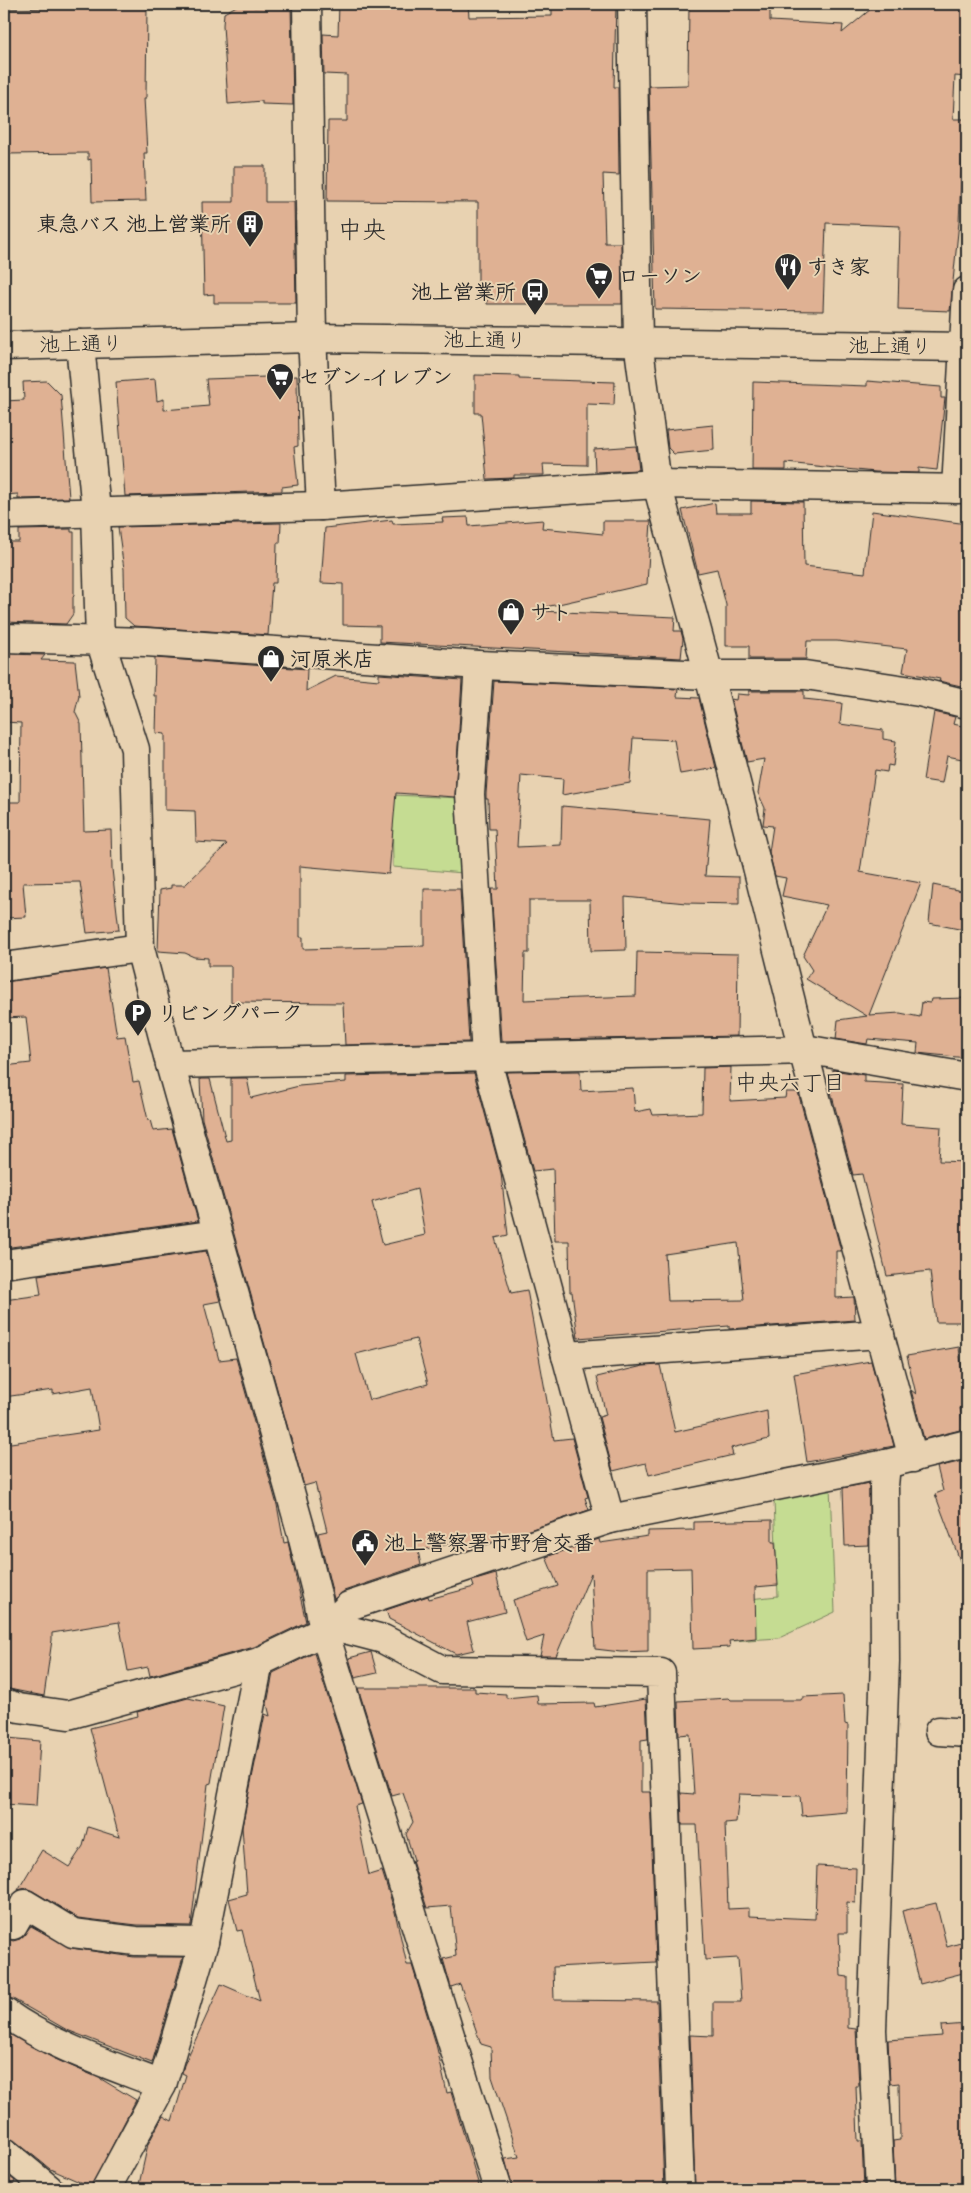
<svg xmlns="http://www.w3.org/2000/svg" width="971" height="2193" viewBox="0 0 971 2193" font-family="Caveat,'Klee One',sans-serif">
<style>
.green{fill:#c5dc92;stroke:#78845e}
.building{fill:#dfb193;stroke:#2b2b2b;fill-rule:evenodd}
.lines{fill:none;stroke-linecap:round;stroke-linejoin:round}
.minor-casing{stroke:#2b2b2b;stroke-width:31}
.major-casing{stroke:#2b2b2b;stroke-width:31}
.minor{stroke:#e8d2b1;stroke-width:28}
.major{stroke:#e8d2b1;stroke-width:28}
.labels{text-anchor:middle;stroke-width:4;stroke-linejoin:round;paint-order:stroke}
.poi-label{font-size:21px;font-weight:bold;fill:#2b2b2b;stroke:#e8d2b1;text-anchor:start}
.street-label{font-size:21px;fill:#2b2b2b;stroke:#e8d2b1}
.neighbourhood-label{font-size:22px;fill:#2b2b2b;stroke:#e8d2b1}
.quarter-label{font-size:24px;fill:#2b2b2b;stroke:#e8d2b1}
</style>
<rect width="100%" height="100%" fill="#e8d2b1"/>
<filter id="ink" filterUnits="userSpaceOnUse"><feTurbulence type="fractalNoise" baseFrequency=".02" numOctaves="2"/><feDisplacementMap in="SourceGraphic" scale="10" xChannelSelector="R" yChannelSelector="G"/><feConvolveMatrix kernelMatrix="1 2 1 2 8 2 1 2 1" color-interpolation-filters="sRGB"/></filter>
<g filter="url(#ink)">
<!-- green -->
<g class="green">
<path d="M392,795l70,3 1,75 -70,-6z"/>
<path d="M830,1486l5,126 -56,26 -47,3 -2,-40 48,-5 -4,-95z"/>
</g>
<!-- building -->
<g class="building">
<path d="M240,4h10l4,3 37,-2 2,100 -31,-1v-3l-34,3 -5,-79 1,-12z"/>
<path d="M339,4h129l1,13 83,-1v-12h64l-2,83h4l1,88 -16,-1 2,69h16l1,61h-135v-7h-9v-95l-151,-1 1,-80h19v-46l-23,-1 -1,-40 15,1z"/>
<path d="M689,4h81v17l73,4 -1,8 35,-29h90l-1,73 -11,-1 -2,43h11l-5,103 -9,89 -52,-2 2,-83 -74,-3 -3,88 -168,-2 -6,-223 39,-1z"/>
<path d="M147,6l-1,92h-2l3,55h-3l2,48 -54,1 -1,-43 -3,1v-7l-84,1v-145z"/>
<path d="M234,166h31v36h29l2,101h-82v-9l-10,1 -2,-93h32z"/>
<path d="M475,375l44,1v3l96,3 -1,23 -27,-1v61l-44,-1 1,11h-30v3l-27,1 -6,-66h-6z"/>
<path d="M297,376l1,70 -4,1 4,38 -16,2v4l-157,5 -9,-114 39,-3 2,22 7,-2v11l45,-4 -3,-27z"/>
<path d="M47,381l14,14 8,103 -51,1v-5l-14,1v-94l20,-1 -1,-18z"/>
<path d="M867,381l74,6v11h4l-8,72 -18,-2v5l-44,-1 -89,-9v7h-34l1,-88 114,4z"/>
<path d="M713,425l1,25 -40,4 -6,-6 -2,-18z"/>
<path d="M636,446l3,24 -44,2 -1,-23z"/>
<path d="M751,501l52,1 1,64 61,7 7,-62 95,13v127l-6,35 -22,-5 1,-2 -37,-7 4,-23 -70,-8h-30l-1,18h-57v-13h-23v-41l-9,-36 -19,4 -16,-63 33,-7 1,10h35z"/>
<path d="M468,517l1,9 74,-6 -1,8 61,6v-13h48l-4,63 -106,24v3l134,6 -1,14h7l2,8 -2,19 -301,-16v-16l-37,-1v-41l-22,-1 4,-55 67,-8 1,4 50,-2 -1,-4z"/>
<path d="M281,523l-1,20h-3l-1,40h-4l-4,52 -134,-9 -9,-8 -1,-49 -6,-42z"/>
<path d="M71,529v3h3v64l-1,1v17l-7,10 -62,-2v-80h15v-12z"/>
<path d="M4,654l41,1 -4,5 34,1 4,35 -4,16 6,12 3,107 27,-1 1,39 7,61 -32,3 -7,-51 -57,1 3,34 -22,1v-64h2l-2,-52h16l1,-79 -17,-1z"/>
<path d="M155,658l152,11 -1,22 30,-15 43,4v-6l83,6 -7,117 -59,-4 -7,81 -89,-8v71h3v12l121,-3v-57h36l9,153 -124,3 -2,-42 -112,-1v-36h-23v-8l-14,-1 -9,-4 -27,-2 2,-61 11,-2v-3h14l42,-41 -31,-2 -1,-31 -30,-1v-76l-9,-1 1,-37h-3z"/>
<path d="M494,681l184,8 -1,8 22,1 17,70 -36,6 -6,-34 -41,-2 -3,45 -68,12 1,-16 -42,-4 -4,72 44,-2 1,-39 148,13 -5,57 34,1v27l-53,-1 -61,-6 1,53 -35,1 -1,-51h-61v53h-4l-1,47 112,-4 1,-44 101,2 -1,82 -236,5 -10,-152h7l-3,-60h-6l-1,-30h-2v-5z"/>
<path d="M749,691h55v8l38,4 -2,21 43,6v9l13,2 -3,25 -5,-1 -1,7 -12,-2 -15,102 61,11 -52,132 31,-2 20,4 2,-15 8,1 1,-4 36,-1v60l-50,-5 1,-10 -50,-4 -1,5 -31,-5 2,-19 29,-4 -61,-37 6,-9 -9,-14 24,-51 -45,-9 4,-18 -11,-2 -6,-24 4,-26 -10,-1 2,-17 -7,-15 6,-34 -17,3 -16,-63 5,1 1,-6 12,1z"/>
<path d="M934,712l21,5 -2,7 14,3v33l-20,-4 -5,27 -19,-3z"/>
<path d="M933,885l34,7v23l-3,15 -35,-7z"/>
<path d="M106,968l11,69 8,-1 8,46 6,-1 9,39h2l3,11 19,-2 26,92 -194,27v-182l27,-3 -5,-46 -22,1v-36z"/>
<path d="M731,1067l-1,34 55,-3 1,-6h12l43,159h-5v47l18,-1 1,23 -126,9v-3l-151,12 -6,-46h-2l-1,-51h-14l-2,-72 -20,2 -27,-99 74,-1 1,20 52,-3 2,24 16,-3 2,6 49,-2 1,-45zM738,1243l6,57 -76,1 -3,-47z"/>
<path d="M833,1070l31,5v7l39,2 -2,40 40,3 -2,34 28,1v160h-31l-6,-51 -43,5 -25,-102 -9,1 -22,-83z"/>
<path d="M474,1073l27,100 7,62 -13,3 16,55 16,-3 27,150 18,-2 16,59 -3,1 4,12 -123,41 -3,-10 -45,10 3,14 -77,26 -10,8 -16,-66 9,-2 -12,-48 -11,3 -102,-367 -2,-40h10l16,62 5,-1v-62h16l4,20 48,-12 47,-4v-6zM417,1189l8,46 -42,10 -11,-43zM416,1339l12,45 -59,16 -13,-46z"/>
<path d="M206,1251l14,50 -16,3 15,56 17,-2 41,147 7,38 4,-1 18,80 -52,25 -104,29 -2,-9 -20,4 -9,-49 -67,11v7l-8,56 -40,-8v-244l95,-14 -7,-43 -39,7v-4l-49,7v-97l37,-5 -3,-20z"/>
<path d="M959,1347l7,60 -6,1 4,21 -40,10 -13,-49 5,4 -9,-38z"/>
<path d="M871,1361l23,85 -87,16 -13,-88z"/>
<path d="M660,1365l15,67 92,-21 2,28 -38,9 2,7 -84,20 -3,-12 -33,8 -14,-54 7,-2 -9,-38 46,-11z"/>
<path d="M963,1461l4,16v97h-2l-30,-80 8,-3 -6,-24z"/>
<path d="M869,1483v62l-24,1 -2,-58z"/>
<path d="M772,1520v22h3l3,43 -23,2 1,51 -27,3 1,6 -37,2 -2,-81 -43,1v82l-27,1 -26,-3 -4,-76 -35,83h-16l4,-20 -18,6 -13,-42 45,-14 -12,-29 53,-18 1,4 48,-7v-5l46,-1v-8z"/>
<path d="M496,1574l9,38 -38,10 7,28 -18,4 -67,-35 -3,-9 42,-14 1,3 45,-12 -2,-6z"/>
<path d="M371,1652l6,21 -22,5 -6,-20z"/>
<path d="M314,1653l48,151 -7,2 14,69 13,-4 13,41 12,53h5l24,79 11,49 4,-1 29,97h-342l10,-45 15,-28 9,5 14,-46 -4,-2 2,-8 37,-81 39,17 -18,-71 -5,1 -8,-32 18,-5 -5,-67 23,-113 5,2 -3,-12 6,-31z"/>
<path d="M358,1688h117v4l31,2v4l31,-3 1,9 56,-1 1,4 51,-8 2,40 -7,1v52h9l6,170 -103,5 1,33 103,1 7,188h-151l-8,-30 14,-2 -27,-80 -1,-30 -10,-3 -21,-60 -9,3 -8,-28 13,-3 -5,-50 -24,2 -15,-47 2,-1 -8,-26 7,-12 -10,-29 -11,3z"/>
<path d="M843,1695l2,29 3,1 -1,87 -45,4 -2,-20 -61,-2 -3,28 -11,1 3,86 21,-1v8l66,3 2,-53 39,2 -1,35 -8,-1v31h-8l2,43 7,1v51l8,1 3,57h-3l2,55h4l2,48h-169l-5,-154 23,1v-34h28l-3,-44 -33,2 -8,-135h-15l-1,-32 13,1 -4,-60 -11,1 -1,-34 51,-3 2,2h70l2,-3z"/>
<path d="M188,1698l36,8 -13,77 -3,1 -17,142 -54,-1 -59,-7 -45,-27 -7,-3 -8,2 24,-40 27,17 14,-21 5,-19 31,10 -29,-109 48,-12 -1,-4z"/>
<path d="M8,1738l32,3 -4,65 -32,-2z"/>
<path d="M936,1903l11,44 20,-6v31l-47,12 -18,-73z"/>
<path d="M31,1926l40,22 63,9h49l-31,106 -85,-33 -54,-31 -9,-2v-60l9,4 7,-2z"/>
<path d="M967,2024v165h-72l-2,-48 7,-1 -1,-57 -9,1 -2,-44 54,-4 -1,-10z"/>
<path d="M4,2031l49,27 48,21 35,21 -45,87 -41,-18 -36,-29 -10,-3z"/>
<path d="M4,2172l11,9 -4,8h-7z"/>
</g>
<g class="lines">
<defs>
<g id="minor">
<path d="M307,4l5,334 9,168"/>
<path d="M632,4l6,337 19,143 52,191 94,375 110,408"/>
<path d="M80,344l16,167 4,129 35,109 5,199 30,116 131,467 17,68 6,32 174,558"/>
<path d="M956,489l11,-198"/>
<path d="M4,515l317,-9 336,-22 310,5"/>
<path d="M4,638l142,4 333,23 230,10h96l114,17 48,12"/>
<path d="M479,665l-9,129 16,263 124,462"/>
<path d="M4,967l136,-19"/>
<path d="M170,1064l640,-14 157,27"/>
<path d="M4,1264l213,-30"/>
<path d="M566,1356l314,-22"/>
<path d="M324,1631l25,-25 261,-87 276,-55 81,-20"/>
<path d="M4,1703l15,5 49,7 191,-53 65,-31 13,-4 46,12 59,31 219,3 19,516"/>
<path d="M939,1731l28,2"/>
<path d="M13,1925l12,-21 48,29 63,8 68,1"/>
<path d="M4,2012c47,34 104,52 158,73"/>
<path d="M4,2152l45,37"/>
<path d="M106,2189l56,-104 42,-143 55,-280"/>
<path d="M880,2189l-8,-159 13,-369 -1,-175 2,-22"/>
</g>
<path id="major" d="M4,346l308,-8 655,9"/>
</defs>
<!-- minor casing -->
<use href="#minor" class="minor-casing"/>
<!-- major casing -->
<use href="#major" class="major-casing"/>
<!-- minor -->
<use href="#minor" class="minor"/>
<!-- major -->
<use href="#major" class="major"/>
</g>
</g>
<!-- icons -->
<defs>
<symbol id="building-pin" viewBox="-11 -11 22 30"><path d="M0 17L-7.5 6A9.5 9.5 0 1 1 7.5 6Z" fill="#2b2b2b" stroke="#e8d2b1"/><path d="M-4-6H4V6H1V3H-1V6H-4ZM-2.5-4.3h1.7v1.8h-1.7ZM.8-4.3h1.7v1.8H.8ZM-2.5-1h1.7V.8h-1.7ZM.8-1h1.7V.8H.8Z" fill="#fff"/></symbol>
<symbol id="restaurant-pin" viewBox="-11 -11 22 30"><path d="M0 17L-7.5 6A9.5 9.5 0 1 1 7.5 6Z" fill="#2b2b2b" stroke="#e8d2b1"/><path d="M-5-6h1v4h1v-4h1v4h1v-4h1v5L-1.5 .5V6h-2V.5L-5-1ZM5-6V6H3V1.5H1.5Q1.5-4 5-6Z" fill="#fff"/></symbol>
<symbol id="supermarket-pin" viewBox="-11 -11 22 30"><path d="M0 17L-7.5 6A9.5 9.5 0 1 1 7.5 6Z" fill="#2b2b2b" stroke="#e8d2b1"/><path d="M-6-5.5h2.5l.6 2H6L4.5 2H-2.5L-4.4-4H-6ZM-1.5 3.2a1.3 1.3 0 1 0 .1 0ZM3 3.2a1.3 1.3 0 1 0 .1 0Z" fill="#fff"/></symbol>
<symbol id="bus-pin" viewBox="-11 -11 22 30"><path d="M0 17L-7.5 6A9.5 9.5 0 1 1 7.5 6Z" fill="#2b2b2b" stroke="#e8d2b1"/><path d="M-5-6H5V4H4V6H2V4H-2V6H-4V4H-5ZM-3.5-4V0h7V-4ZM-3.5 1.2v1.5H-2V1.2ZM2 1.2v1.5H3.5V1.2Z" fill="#fff"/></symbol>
<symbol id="shop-pin" viewBox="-11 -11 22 30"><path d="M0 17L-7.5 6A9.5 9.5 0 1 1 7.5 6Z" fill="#2b2b2b" stroke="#e8d2b1"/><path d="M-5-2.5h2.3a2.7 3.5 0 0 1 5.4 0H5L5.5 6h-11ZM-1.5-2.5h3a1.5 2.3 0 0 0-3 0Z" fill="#fff"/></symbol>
<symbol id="parking-pin" viewBox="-11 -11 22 30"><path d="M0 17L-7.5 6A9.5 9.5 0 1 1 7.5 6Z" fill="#2b2b2b" stroke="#e8d2b1"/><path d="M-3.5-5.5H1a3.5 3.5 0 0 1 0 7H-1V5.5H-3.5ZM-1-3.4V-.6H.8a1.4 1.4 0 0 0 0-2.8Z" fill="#fff"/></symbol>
<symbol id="civic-pin" viewBox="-11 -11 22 30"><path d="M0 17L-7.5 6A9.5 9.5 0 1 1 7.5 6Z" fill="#2b2b2b" stroke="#e8d2b1"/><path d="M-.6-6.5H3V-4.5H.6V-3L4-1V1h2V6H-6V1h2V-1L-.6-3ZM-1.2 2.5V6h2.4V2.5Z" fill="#fff"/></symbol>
</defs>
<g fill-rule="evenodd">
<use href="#building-pin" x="234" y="208" width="32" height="43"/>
<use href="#restaurant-pin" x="772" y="251" width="32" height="43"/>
<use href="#supermarket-pin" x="583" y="260" width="32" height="43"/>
<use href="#bus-pin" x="519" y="276" width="32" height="43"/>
<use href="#supermarket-pin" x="264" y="361" width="32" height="43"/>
<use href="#shop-pin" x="495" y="596" width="32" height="43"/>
<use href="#shop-pin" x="255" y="643" width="32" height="43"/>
<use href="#parking-pin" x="122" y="997" width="32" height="43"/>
<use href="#civic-pin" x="349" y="1527" width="32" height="43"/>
</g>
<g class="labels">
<!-- poi labels -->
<g class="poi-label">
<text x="231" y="231" text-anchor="end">東急バス 池上営業所</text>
<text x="807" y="274">すき家</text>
<text x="618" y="283">ローソン</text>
<text x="516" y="299" text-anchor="end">池上営業所</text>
<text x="299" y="384">セブン-イレブン</text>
<text x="530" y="619">サト</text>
<text x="290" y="666">河原米店</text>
<text x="157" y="1020">リビングパーク</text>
<text x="384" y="1550">池上警察署市野倉交番</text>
</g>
<!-- street labels -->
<g class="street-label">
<text transform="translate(485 340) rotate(1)" y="7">池上通り</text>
<text transform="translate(81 344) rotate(-1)" y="7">池上通り</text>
<text transform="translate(890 346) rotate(1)" y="7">池上通り</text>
</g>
<!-- neighbourhood labels -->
<g class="neighbourhood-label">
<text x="790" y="1090">中央六丁目</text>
</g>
<!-- quarter labels -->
<g class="quarter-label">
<text x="362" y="238">中央</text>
</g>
</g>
<!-- margin -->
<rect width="971" height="2193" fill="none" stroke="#e8d2b1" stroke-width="20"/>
<rect x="10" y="10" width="951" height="2173" fill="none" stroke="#2b2b2b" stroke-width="2" filter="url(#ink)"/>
</svg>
